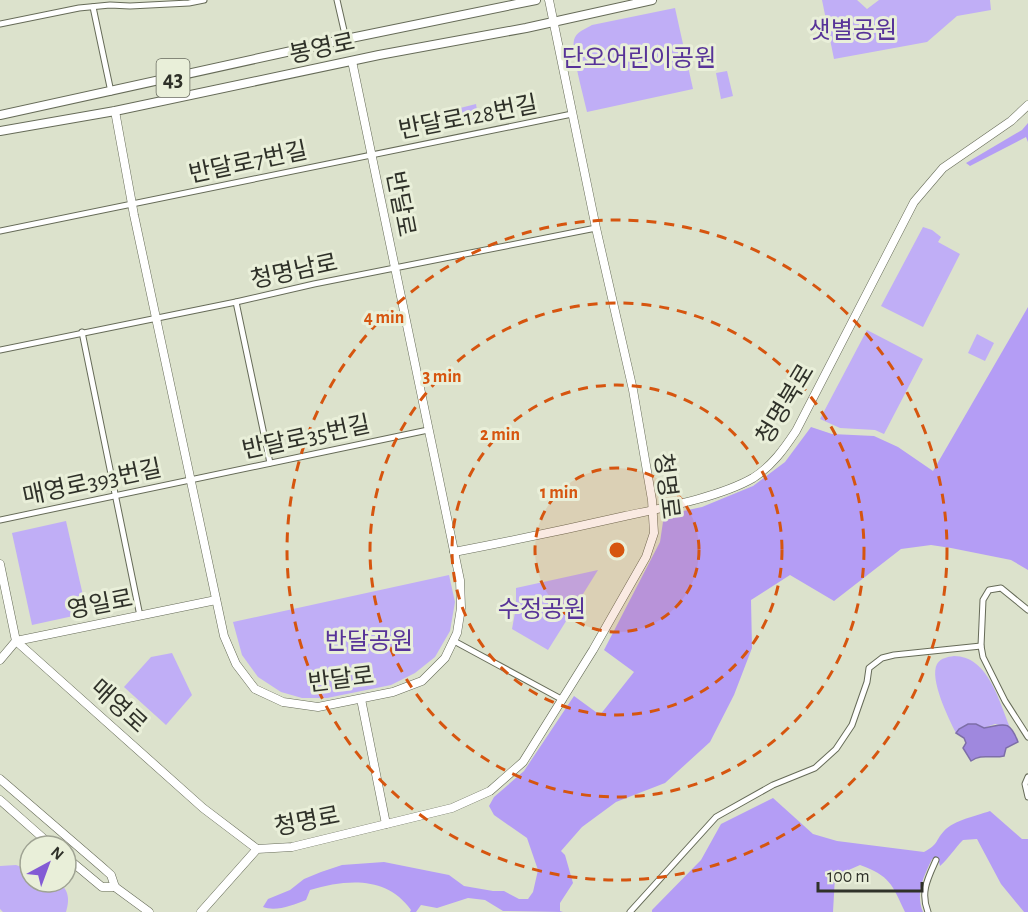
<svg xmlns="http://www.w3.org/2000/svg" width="1028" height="912" viewBox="0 0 1028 912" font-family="'Alegreya Sans','Noto Sans KR',sans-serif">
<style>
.green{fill:#c0aef6}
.forest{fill:#b49df5}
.water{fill:#9f88de;stroke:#7d6ea8;stroke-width:1.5}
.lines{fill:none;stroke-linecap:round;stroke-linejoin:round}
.street-casing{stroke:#666b58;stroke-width:7}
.secondary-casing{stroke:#666b58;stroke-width:9}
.primary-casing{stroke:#666b58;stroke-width:10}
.street{stroke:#fff;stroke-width:5}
.secondary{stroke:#fff;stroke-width:8}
.primary{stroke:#fff;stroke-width:8}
.ring{fill:none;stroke:#d6550f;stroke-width:3;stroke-dasharray:10 8}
.labels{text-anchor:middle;stroke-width:6;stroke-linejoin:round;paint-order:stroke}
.shield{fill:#e9efd9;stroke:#676a5e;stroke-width:1.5}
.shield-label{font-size:22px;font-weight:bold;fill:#2f3129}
.park-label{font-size:24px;fill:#573398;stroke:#e9efd9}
.street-label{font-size:24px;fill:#2f3129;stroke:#e9efd9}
.centre{fill:#d6550f;stroke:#e9efd9;stroke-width:3}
.ring-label{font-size:18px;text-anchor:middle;font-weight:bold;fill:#d6550f;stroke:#e9efd9;stroke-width:6;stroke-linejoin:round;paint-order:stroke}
</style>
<rect width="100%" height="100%" fill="#dce2cc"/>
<!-- green -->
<g class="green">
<path d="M822,0h35l10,9 12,-9h111l1,10 -34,6 -30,26 -93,17z"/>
<path d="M675,8l18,81 -106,23c-3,-15 -16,-59 -13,-72 2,-8 11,-11 18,-15z"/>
<path d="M727,71l6,25 -12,3 -5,-26z"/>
<path d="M476,104l3,18 -19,4 -4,-17z"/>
<path d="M923,227l9,3 9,7 -3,5 22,12 -37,73 -42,-21z"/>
<path d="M867,330l56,29 -39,75 -9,-4 -35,-2 -20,-9z"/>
<path d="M977,334l17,9 -9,18 -17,-8z"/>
<path d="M66,521l21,92 -55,12 -20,-92z"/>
<path d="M598,570l-50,80 -36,-21 4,-22v-19z"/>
<path d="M449,575l6,27 -5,29 -15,26 -20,16 -24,12 -64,13h-25l-21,-6 -23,-15 -16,-22 -9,-33z"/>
<path d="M172,653l20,42 -26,30 -42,-38 27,-30z"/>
<path d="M954,656c34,0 45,45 56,71l-15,-3 -12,4c-11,-4 -18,-6 -27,5 -7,-14 -27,-54 -19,-69 4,-6 10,-7 17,-8z"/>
<path d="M16,865l14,5v12h27c12,6 13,18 9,30h-63l-3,-3v-43z"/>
</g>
<!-- forest -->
<g class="forest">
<path d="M1028,123v19l-2,-5 -56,29 -4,-3 56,-33z"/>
<path d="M1028,307v263l-17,-10 -60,-12 -20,-3 -30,4 -67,52 -44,-26 -39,25 1,48 -18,47 -24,47 -45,41 -49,19 -34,25 -21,24 4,4 8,28 -13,20v8l3,1 -60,-1 -18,-11 -17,-2 -31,10 -16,-3 -5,7h-6l1,-2c-24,-34 -64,-31 -101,-20l-4,10c-13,5 -30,12 -43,7l5,-8 22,-9 14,-11 17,-7 21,-7 42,-3 65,13 15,11 29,5h11l15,8h9l5,-7 5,-22 -11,-32 -33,-23 -5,-9 5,-9 30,-26 50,-75 26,19 34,-43 -30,-22 56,-108 4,-27 38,-8 51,-21 32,-24 26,-35 21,7 42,2 24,11 35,24z"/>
<path d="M773,798l40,36 24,7 87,11c16,-9 10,-10 20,-21 10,-11 32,-15 46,-20l32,28h6v73h-4l-23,-28 -24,-45 -14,1c-8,8 -14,18 -23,26l-2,-8 -6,1c-8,17 -17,34 -9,53h-18c-13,-28 -15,-36 -45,-47l-25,11 -2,36h-181v-2l49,-50 20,-36z"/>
</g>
<!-- water -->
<path class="water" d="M968,724h8l8,4c19,-3 25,-10 34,14l-12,6 -2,8c-13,3 -22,-3 -33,5l-8,-13 3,-5 -2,-5 -8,-5 3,-4z"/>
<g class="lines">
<defs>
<g id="street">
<path d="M337,0l9,39"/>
<path d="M93,7l18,85"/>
<path d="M0,24l79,-16 31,-3 20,1 59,-3 15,-3"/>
<path d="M0,231l572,-117"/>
<path d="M236,302l34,161"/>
<path d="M82,332l58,284"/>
<path d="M0,350l236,-48 78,-18 282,-56"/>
<path d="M0,520l428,-90"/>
<path d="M1028,610l-27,-22 -12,2 -6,10 -2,46 2,11 22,44 23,36"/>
<path d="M454,641l109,59"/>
<path d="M1028,777l-3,7 3,13"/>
<path d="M630,912l86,-95 57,-32 42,-17 21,-19 16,-24 15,-43 2,-14 13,-10 12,-3 87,-9"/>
<path d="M928,912c-8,-20 0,-34 8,-52"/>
</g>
<g id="secondary">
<path d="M115,111l19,104 90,421 12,28 19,25 28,13 35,5 75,-15 29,-11 23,-23 12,-25 4,-25 -1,-28 -108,-519"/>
<path d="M454,552c57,-11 114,-23 171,-36 37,-8 95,-19 128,-38 19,-12 31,-29 43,-47l118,-229 29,-34 68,-47 17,-16"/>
<path d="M0,564l16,77 187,167 54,41"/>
<path d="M0,660l16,-19 200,-41"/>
<path d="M361,699l25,125"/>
<path d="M0,779l102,88 9,8 4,12 34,25"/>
<path d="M0,800l52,46"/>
<path d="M66,857l36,30h13"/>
<path d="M201,912l56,-63 35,-2 160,-39 38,-17 33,-29 70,-112 53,-93 8,-24 -2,-33 -19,-110 -37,-162 -47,-228"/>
</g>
<g id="primary">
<path d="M0,115l346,-76 190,-39"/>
<path d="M0,131l115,-20 264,-56 147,-27 126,-28"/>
</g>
</defs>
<!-- street casing -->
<use href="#street" class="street-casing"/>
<!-- secondary casing -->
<use href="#secondary" class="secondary-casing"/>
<!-- primary casing -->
<use href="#primary" class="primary-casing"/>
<!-- street -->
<use href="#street" class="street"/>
<!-- secondary -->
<use href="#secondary" class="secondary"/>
<!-- primary -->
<use href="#primary" class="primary"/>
</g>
<!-- distance rings -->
<circle cx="617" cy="550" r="82" fill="#d6550f" fill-opacity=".12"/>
<g class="ring">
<circle cx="617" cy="550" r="82"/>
<circle cx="617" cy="550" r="165"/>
<circle cx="617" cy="550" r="247"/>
<circle cx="617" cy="550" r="330"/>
</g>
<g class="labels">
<!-- shield labels -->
<rect class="shield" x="156.5" y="59" width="33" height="38" rx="4.5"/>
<g class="shield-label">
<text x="173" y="86">43</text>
</g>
<!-- park labels -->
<g class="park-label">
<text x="853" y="38">샛별공원</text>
<text x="639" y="66">단오어린이공원</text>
<text x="542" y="617">수정공원</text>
<text x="369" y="649">반달공원</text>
</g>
<!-- street labels -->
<g class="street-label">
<text transform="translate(322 48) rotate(-12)" y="8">봉영로</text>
<text transform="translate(468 117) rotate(-11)" y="8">반달로128번길</text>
<text transform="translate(248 162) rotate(-12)" y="8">반달로7번길</text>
<text transform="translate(401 204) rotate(79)" y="8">반달로</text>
<text transform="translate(294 271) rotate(-12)" y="8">청명남로</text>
<text transform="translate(785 404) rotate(-59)" y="8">청명북로</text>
<text transform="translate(306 437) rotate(-12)" y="8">반달로35번길</text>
<text transform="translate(92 482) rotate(-12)" y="8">매영로393번길</text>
<text transform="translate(667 486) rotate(83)" y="8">청명로</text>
<text transform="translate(100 604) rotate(-11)" y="8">영일로</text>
<text transform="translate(341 679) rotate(-7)" y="8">반달로</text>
<text transform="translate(119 706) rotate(42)" y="8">매영로</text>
<text transform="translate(307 821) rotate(-11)" y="8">청명로</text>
</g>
</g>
<circle cx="617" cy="550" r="9" class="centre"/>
<g class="ring-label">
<text x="384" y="323">4 min</text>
<text x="442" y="382">3 min</text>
<text x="500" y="440">2 min</text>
<text x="559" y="498">1 min</text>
</g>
<!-- north arrow -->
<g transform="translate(48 864) rotate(41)"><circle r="28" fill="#e9efd9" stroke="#9fa393" stroke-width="1.5"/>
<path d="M0-4.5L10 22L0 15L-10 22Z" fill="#835bd5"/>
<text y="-9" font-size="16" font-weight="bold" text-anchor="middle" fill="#2f3129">N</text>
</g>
<!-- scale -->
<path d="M818 882v9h104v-9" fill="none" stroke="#2f3129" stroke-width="3"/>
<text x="827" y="882" font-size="18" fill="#2f3129" stroke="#e9efd9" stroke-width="4.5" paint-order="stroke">100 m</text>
</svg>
